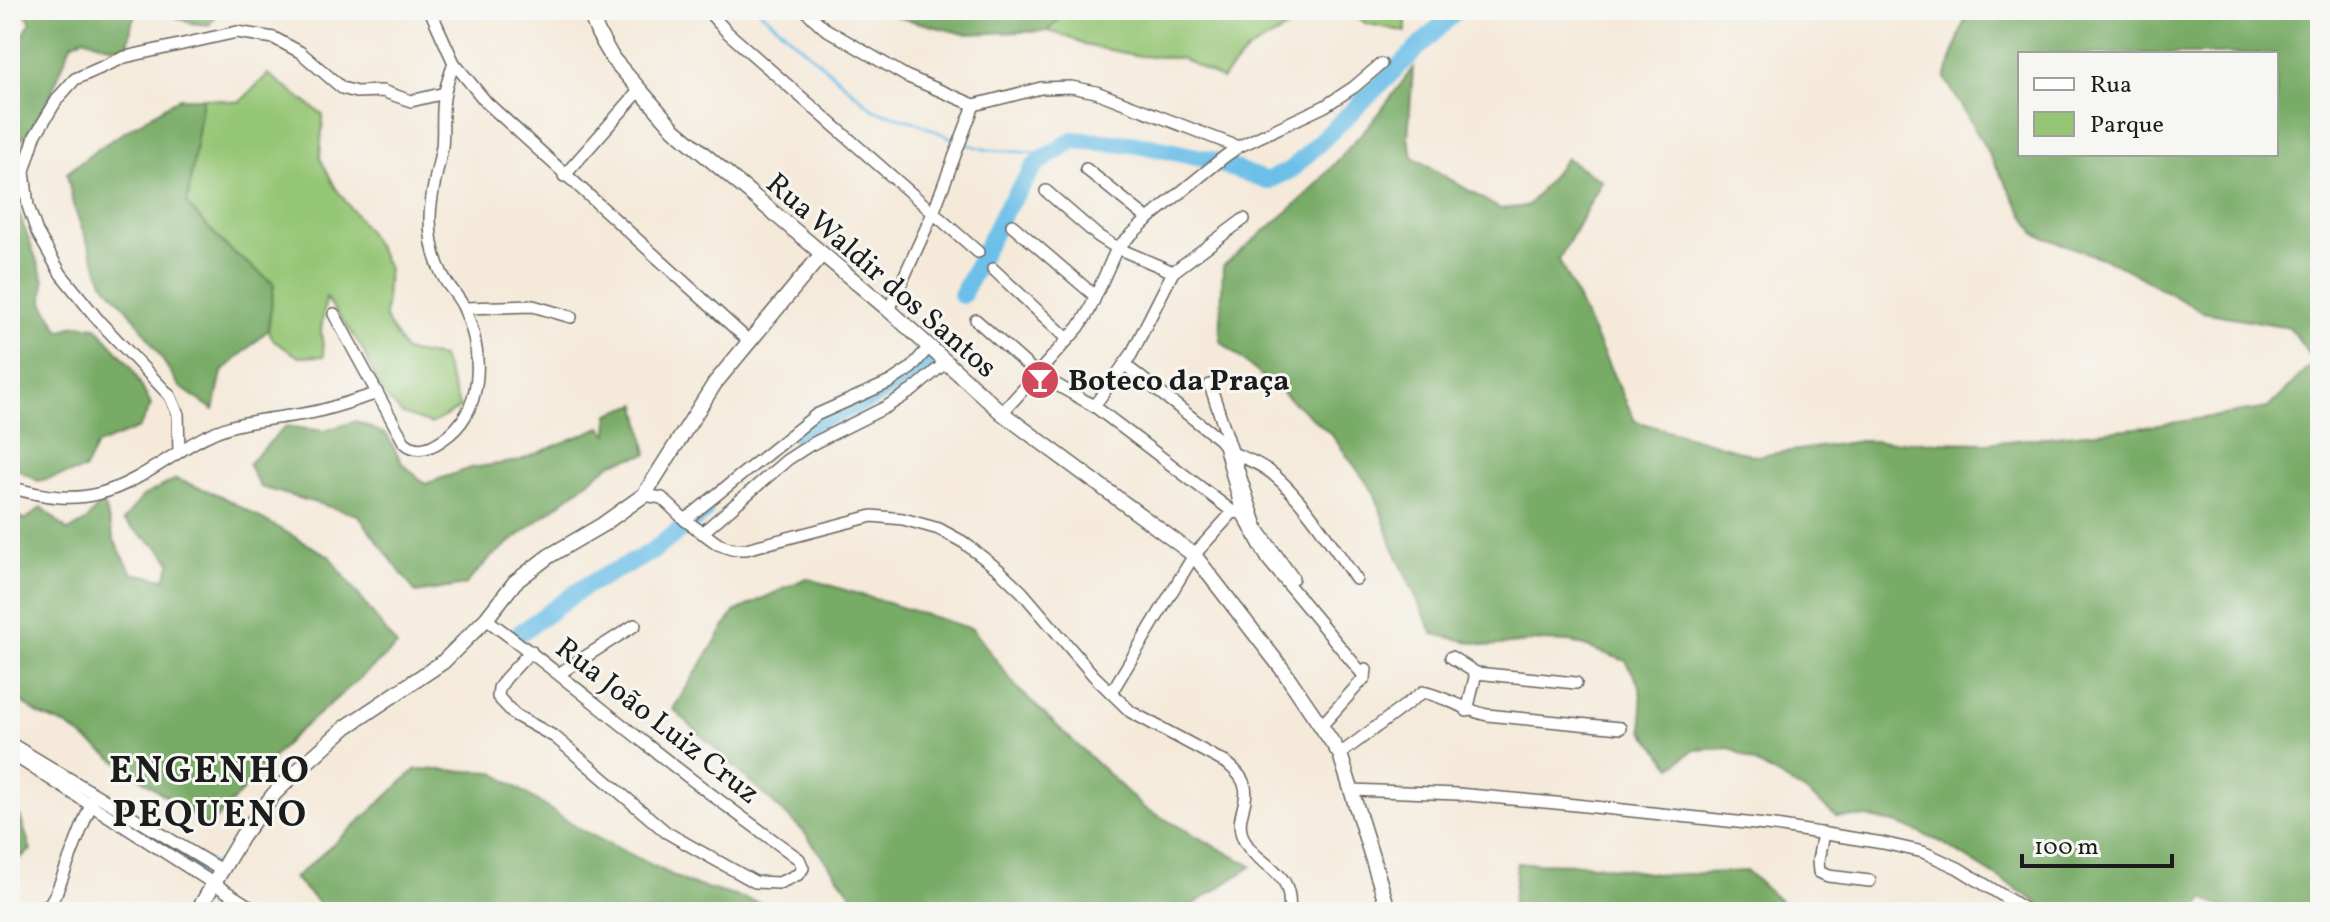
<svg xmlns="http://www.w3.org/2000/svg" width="2330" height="922" viewBox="0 0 2330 922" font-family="Vollkorn,serif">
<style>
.green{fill:#95c675;stroke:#587148;stroke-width:2}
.forest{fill:#78ab66;stroke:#4a6441;stroke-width:2;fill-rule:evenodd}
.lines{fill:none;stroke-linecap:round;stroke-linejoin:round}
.stream{stroke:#6cbfe8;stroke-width:3}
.river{stroke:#6cbfe8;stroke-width:18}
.minor-casing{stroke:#68645e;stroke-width:14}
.tertiary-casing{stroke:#68645e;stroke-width:17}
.minor{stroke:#fff;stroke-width:11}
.tertiary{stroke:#fff;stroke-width:14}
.labels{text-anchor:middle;stroke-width:6;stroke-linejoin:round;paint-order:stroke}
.street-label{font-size:30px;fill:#1c1c1c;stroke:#f6f6f2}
.poi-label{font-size:30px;font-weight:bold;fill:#1c1c1c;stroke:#f6f6f2;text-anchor:start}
.district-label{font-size:38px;font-weight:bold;letter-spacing:2px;fill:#1c1c1c;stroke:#f6f6f2}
</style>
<rect width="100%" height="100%" fill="#f6f6f2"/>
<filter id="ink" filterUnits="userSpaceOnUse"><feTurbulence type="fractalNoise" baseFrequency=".0125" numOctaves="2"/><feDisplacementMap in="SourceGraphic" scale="16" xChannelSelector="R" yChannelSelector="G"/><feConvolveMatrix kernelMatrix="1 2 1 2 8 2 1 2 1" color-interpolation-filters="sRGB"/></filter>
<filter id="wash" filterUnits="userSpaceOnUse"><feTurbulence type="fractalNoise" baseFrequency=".006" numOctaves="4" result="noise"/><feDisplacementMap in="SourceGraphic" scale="32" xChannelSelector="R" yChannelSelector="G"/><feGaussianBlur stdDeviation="1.8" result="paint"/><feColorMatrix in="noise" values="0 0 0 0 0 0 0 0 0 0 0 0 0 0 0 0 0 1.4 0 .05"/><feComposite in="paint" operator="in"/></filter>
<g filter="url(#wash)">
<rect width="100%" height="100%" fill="#f5eada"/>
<!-- green -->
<g class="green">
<path d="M1068,10h132l5,5 41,4 -3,-9h77l-73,41 -25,28 -41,-21 -41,-2 -56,-11 -15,-8 -22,-6z"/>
<path d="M1350,10h56v22l-41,-9z"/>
<path d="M268,74l55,41 -3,43 15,29 32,43 21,37 -3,51 20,33 37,6 18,51 -29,16 -29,-10 -20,-21 -21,-47 -35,-48 -5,32 3,26 -25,1 -25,-16 -6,-11 6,-46 -46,-36 -41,-43 16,-107 37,4z"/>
</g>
<!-- forest -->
<g class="forest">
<path d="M23,10h191l2,6 -7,9 -19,-2 -30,-13 -22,4 -6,8 -4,25h-16l-28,-9 -13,6c-12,32 -31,85 -61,105v-101h5l16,-26z"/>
<path d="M892,10h176l-21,21 -83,3 -68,-17z"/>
<path d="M1968,10h352v902h-89l-26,-14 -11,14h-141l-112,-70 -42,-18 -34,-7h-28l-28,-23 -79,-46 -37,2 -21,17 -29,-36 -3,-45 -14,-25 -53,-19 -35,-1 -48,5 -57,-12 -41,-89 -17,-51 -44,-60 -111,-93 3,-75 84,-71 68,-77 38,-50 -5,70 5,19 87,52 28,-3 38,-48 36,23 -43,79 76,161 122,35 104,-15 126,2 159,-16 122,-19 46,-46 -25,-35 -86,-15 -88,-49 -80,-29 -90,-156zM2020,54h256v100h-256z"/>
<path d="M179,98h24l-16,107 41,43 46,36 -6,46 -46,42 -8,38 -34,-23 -44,-68 -33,-37 -30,-77 -6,-32 35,-27z"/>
<path d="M10,177l5,1 3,33 26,69 -1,22 17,29 16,-6 20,2 35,39 20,39 -12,23 -42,17 -13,25 -46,11 -28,-16z"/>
<path d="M637,404l10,50 -35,9 -122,95 -25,27 -49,8 -58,-78 -98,-28 -12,-23 38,-38 38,5 32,-10 31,14 15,28 23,21 46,-16 47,-7 83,-34 7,7 1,-20z"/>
<path d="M176,479l43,16 110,61 68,90 -105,91 -83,90 -142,-101 -27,-11 -30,-21v-181l15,7 17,-13 26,24 19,-11 16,-20 11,40 18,33 33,6 6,-17 -11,-13 -37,-28 20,-25z"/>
<path d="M806,578l167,51 44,59 127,120 108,58 -70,46h-317l-62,-81 -130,-122 61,-97z"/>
<path d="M416,769l77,3 90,59 105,52 91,25 61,4h-513l-33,-34 64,-55z"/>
<path d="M10,806l10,10 11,34 -21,15z"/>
<path d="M1517,863l70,1 77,11 83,-4 33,30 33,11h-301z"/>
</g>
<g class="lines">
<!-- stream -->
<g class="stream">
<path d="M759,10l115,100 41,12 41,18"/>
<path d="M963,143l25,7 63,4"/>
</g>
<!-- river -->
<g class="river">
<path d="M962,295l42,-83 32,-48 37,-24 69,5 68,15 57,21 24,-11 166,-160"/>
<path d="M797,434l10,-8 63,-27 60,-36"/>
<path d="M520,633l67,-48 63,-32 54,-41"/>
<path d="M141,828l70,44"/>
</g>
</g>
</g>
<g filter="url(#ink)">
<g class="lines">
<defs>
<g id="minor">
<path d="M430,10l24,53 32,39 264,240"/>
<path d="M707,10l20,22 251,220"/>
<path d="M805,10l19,18 82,48 68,29 67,-17 30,-1 25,5 142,55"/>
<path d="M1086,169l62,50"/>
<path d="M564,176l75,-85"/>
<path d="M1046,191l52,45 19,12 56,24"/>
<path d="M1012,225l83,71"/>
<path d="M993,269l75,70"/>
<path d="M464,308l69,-2 38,11"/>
<path d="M889,310l44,-97 41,-108"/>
<path d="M334,314l70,128c12,11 25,7 38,-2 43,-28 42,-88 22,-132 -4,-9 -11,-17 -17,-25 -12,-19 -17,-41 -17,-64 0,-25 8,-48 12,-72 2,-18 -1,-37 3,-55 2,-10 6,-20 9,-29"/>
<path d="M976,320l60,53 58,33 139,106 9,1 26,47 97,117"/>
<path d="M1125,365l94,74 5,6 18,68 4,-2"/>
<path d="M1210,385l48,144 35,49"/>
<path d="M1094,406l37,-51 42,-83 71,-53"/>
<path d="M1002,413l77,-86 10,-16 28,-63 31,-29 76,-62 14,-10 87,-41 29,-19 27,-23"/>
<path d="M179,452c50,-34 75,-29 130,-39 23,-4 45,-13 67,-19"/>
<path d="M1235,454c14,6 28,11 39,21 29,24 60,73 82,104"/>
<path d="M10,487c77,23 105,6 169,-35l-1,-38 -8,-18 -71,-75 -38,-47 -24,-42 -9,-26 -4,-35 11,-35 23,-38 17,-19 50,-22 112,-25 37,6 26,14 42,36 14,4 26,-1 29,10 34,-8"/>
<path d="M644,495l18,3 23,22 33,24 14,5h14l126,-33 31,3 36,10 24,13 36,28 23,22 72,84 37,36 97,52c38,31 1,46 16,76 15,29 50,27 45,72"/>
<path d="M685,520l131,-105 74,-33 21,-14 18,-21"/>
<path d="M702,533l85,-73 23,-15 76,-38 27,-17 33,-28"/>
<path d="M486,619c55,40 107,83 160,125 50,40 102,78 153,115l4,9 -4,6 -20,9 -24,-1 -61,-34 -28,-16 -111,-95 -40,-22 -17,-18 1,-9 7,-10 25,-27"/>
<path d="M1451,657l25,16 100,10"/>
<path d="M560,673l75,-48"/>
<path d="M1111,693l83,-138 39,-43"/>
<path d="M1467,711l9,-38"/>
<path d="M1322,725l43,-48 1,-8"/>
<path d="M10,743l211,127"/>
<path d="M10,753l248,159"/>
<path d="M1340,754l83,-62c23,5 42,18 64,23l133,13"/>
<path d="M1351,790l107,4 108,10 209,22 108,17 40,9 35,16 71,44"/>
<path d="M1823,833l-5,28 1,11 9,4 42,5"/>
<path d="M40,912l11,-10 6,-11 36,-92"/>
</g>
<g id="tertiary">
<path d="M589,10l9,23 15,26 61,70 215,181 113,103 192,142 89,115 57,84 49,158"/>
<path d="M197,912l45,-76 32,-42 32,-31 40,-36 97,-65 43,-43 29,-37 34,-26 53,-31 42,-30 71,-112 107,-129"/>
</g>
</defs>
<!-- minor casing -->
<use href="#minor" class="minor-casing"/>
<!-- tertiary casing -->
<use href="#tertiary" class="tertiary-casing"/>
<!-- minor -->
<use href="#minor" class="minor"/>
<!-- tertiary -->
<use href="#tertiary" class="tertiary"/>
</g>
</g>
<!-- icons -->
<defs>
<symbol id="bar-disc" viewBox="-11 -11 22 22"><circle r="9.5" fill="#d1495b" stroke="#f6f6f2"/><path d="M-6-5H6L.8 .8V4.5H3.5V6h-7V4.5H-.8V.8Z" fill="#fff"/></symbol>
</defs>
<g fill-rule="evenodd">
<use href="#bar-disc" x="1018" y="358" width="44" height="44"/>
</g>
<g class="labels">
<!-- street labels -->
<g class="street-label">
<text transform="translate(882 275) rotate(41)" y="10">Rua Waldir dos Santos</text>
<text transform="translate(658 720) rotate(38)" y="10">Rua João Luiz Cruz</text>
</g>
<!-- poi labels -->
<g class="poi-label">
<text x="1068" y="390">Boteco da Praça</text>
</g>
<!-- district labels -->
<g class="district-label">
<text x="210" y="782">ENGENHO<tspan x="210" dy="44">PEQUENO</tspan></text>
</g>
</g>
<!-- margin -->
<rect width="2330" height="922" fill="none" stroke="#f6f6f2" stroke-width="40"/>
<!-- legend -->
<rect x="2018" y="52" width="260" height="104" fill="#f6f6f2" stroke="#9f9f9c" stroke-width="2"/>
<rect x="2034" y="78" width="40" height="12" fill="#ffffff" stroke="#9f9f9c" stroke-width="2"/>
<text x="2090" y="92" font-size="24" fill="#1c1c1c">Rua</text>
<rect x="2034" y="112" width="40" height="24" fill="#95c675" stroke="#9f9f9c" stroke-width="2"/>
<text x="2090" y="132" font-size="24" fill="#1c1c1c">Parque</text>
<!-- scale -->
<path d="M2022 854v12h150v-12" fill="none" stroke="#1c1c1c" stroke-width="4"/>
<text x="2034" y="854" font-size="24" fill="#1c1c1c" stroke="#f6f6f2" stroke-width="6" paint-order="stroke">100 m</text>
</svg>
